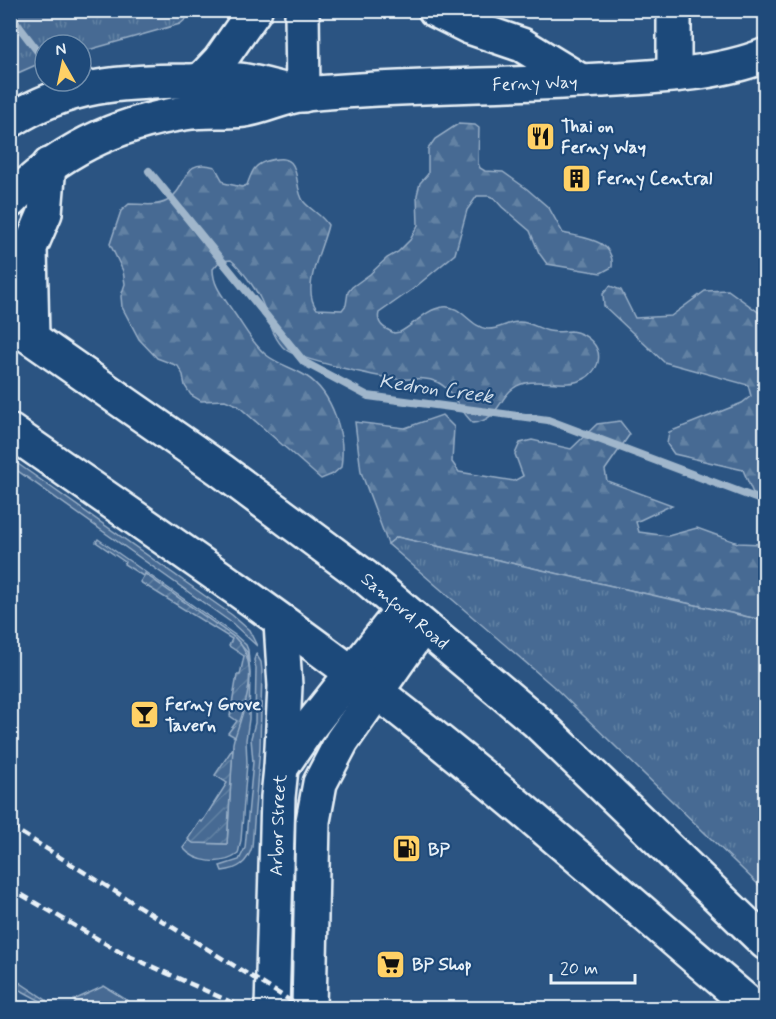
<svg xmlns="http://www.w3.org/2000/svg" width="776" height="1019" viewBox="0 0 776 1019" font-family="Mynerve,sans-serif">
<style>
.grass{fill:#476b93;stroke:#98aec6;stroke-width:1.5}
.forest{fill:url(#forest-firs);stroke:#98aec6;stroke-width:1.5}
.park{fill:url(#park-tufts);stroke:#98aec6;stroke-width:1.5}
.garden{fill:url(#garden-furrows);stroke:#98aec6;stroke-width:1.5}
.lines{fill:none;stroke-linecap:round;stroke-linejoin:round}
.stream{stroke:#a0b6cb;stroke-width:8}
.minor-casing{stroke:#e8f1f8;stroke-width:38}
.major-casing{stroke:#e8f1f8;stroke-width:38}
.minor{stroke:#1f4a7a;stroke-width:33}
.major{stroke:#1f4a7a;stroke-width:33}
.rail{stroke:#e8f1f8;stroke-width:4.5;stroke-dasharray:9 4.5;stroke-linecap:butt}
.labels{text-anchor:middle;stroke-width:4.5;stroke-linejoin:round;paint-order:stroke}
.street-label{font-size:18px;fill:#e8f1f8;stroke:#1f4a7a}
.poi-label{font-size:18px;font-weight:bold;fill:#e8f1f8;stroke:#1f4a7a;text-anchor:start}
.water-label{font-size:20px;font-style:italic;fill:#d0dde9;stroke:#1f4a7a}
</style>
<defs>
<pattern id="forest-firs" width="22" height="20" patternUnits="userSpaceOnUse" patternTransform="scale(1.5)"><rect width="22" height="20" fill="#476b93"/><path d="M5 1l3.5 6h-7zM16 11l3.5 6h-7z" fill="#6281a3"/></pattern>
<pattern id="park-tufts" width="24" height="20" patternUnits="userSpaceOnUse" patternTransform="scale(1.5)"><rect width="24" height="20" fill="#476b93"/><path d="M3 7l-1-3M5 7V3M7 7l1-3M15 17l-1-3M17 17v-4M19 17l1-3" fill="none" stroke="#6281a3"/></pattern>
<pattern id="garden-furrows" width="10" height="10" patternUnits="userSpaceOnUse" patternTransform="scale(1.5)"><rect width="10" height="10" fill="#476b93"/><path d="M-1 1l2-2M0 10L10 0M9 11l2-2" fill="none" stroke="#6281a3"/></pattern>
</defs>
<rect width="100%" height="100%" fill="#2b5482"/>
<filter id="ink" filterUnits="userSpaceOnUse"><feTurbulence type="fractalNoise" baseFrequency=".0167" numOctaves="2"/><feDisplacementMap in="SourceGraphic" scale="12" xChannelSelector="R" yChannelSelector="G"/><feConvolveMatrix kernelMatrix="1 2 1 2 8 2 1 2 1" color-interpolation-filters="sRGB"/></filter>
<g filter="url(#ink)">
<!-- grass -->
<g class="grass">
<path d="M11,459l221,156 17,15 8,16 -25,-23 -221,-157z"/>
<path d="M98,539l137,96 11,10 2,5 2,23 -1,46 -3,21 1,23 -6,77 -3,14c-16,12 -42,9 -55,-6l6,-8 5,3 33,1 6,-101 17,-70 -3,-21 -12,-14 -90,-64 -2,2 -19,-12 1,-2 -29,-20z"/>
<path d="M256,654l5,8 1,9 -2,76 -8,100c-5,16 -13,22 -30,24l-2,-5 19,-6 6,-12 8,-86 -2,-24 4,-15 1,-55 -2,-8z"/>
<path d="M104,986l29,18 3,4h-60l-2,-8z"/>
</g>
<!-- forest -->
<g class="forest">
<path d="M458,124l17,1 4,3 -1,35 2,5 5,3 18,1 24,17 22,19 14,25c20,5 52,6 49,34l-11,6 -54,-9 -8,-11 -9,-22 -28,-24 -8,-9 -5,-2h-12l-10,14 -12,44 -42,35 -34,24c-3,11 6,16 15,20l6,-1c14,-7 26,-23 43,-25 18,-3 27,20 44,22 11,1 21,-7 31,-7 11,-1 21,7 31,9 8,2 15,0 22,0 15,2 31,15 27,31 -1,6 -8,14 -14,17 -18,9 -40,0 -59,4 -27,6 -22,37 -52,40 -14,-12 -19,-33 -36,-41 -14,-6 -27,-2 -41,-3 -17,-2 -100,-20 -111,-30 -13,-11 -17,-34 -24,-49 -6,-12 -20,-32 -30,-40l-11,1 -7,8c0,17 10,27 19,41 11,15 19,32 33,44 12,10 28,14 41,22 27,17 40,60 35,91l-8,7 -12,5 -84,-74 -12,-5 -24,1 -10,-6 -6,-9 -2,-11 -5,-9 -21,-8 -18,-19 -17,-32 -1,-11 4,-12 -2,-13 -13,-27 11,-33 8,-7c12,0 27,3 38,-3 23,-14 13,-44 48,-34l9,16 18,4 5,-2c5,-13 6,-20 20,-24 39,-12 24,24 37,41 8,9 18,13 24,23 -5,23 -28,64 -11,84l25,1 4,-5 2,-13 4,-5 18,-13 17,-16 11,-6 12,-12 8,-15 -1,-30 3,-12 8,-9v-25l7,-10z"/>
<path d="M610,286l11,4 14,28 36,-2 34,-25 23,-1 37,27v189l-9,-6 -13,-30 -69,-16 -7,-10 2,-12 73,-29 9,-7 -3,-11 -84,-23 -60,-56 -1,-12z"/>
<path d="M442,415l12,12 -2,35 7,10 55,9 9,-5 -8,-22 5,-11 12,-3 39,9 26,-25 23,-3 10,13 -25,36 2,11 65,24 -36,17 3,10 29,4 29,-8 41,15 24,1 3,2v77l-8,-4 -360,-82 -9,7 -27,-72 -6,-50 50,6z"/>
</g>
<!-- park -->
<g class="park">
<path d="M10,11l1,-1 184,1 -15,13 -99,28v-7h-36v16l-34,15z"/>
<path d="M397,537l360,82 8,4v268l-211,-204 -166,-143z"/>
</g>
<!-- garden -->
<g class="garden">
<path d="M145,574l90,64c27,26 10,68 0,99l-7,-4 9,-12 -7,-5 7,-41h3l4,-19 -15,-10 3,-7 -92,-57z"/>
<path d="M233,748l-6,96 -34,-1 -5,-4 12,-18 2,1 25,-39 -12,-8z"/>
<path d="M10,976l36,24v4l-35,-19z"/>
</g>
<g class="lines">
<!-- stream -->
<g class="stream">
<path d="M10,22l7,2 22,29"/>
<path d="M149,171l155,191 64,34 180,24 218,82"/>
</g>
<defs>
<g id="minor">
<path d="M302,10l1,85"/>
<path d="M435,10l34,17 53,18 59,36"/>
<path d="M674,10v64"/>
<path d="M201,80l19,-20 35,-50"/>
<path d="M10,121c59,-37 110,-39 177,-40 17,-1 35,-3 51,-1 20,2 39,9 59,13"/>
<path id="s1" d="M10,201c48,-50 107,-78 175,-88 19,-3 39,-1 59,-3 21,-3 40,-14 61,-16 98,-9 197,-8 295,-14 51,-3 118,-5 166,-25"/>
<path id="s2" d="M272,1008l6,-211 3,-29 26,-38 95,-120"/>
<path d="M309,1008l4,-187 7,-38 22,-42 80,-114"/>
</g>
<g id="major">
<path id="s3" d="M10,323l211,147 144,107 172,145 229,221"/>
<path d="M32,337l-2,-89 15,-35 4,-48"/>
<path d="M10,431c123,86 248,170 367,261 130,100 252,210 377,316"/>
<path d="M281,768l4,-82 -4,-63"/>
</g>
</defs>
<!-- minor casing -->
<use href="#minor" class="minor-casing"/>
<!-- major casing -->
<use href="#major" class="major-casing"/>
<!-- minor -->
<use href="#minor" class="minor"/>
<!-- major -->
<use href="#major" class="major"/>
<!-- rail -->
<g class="rail">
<path d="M10,826l292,182"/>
<path d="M10,888l110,64 124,56"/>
</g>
</g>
</g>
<!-- icons -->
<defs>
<symbol id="restaurant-square" viewBox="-11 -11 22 22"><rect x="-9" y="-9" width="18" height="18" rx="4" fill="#ffd166" stroke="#1f4a7a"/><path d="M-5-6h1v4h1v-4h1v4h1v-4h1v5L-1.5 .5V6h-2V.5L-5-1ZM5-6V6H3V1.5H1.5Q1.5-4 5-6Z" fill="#111"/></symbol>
<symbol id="building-square" viewBox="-11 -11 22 22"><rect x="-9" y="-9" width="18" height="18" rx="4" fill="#ffd166" stroke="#1f4a7a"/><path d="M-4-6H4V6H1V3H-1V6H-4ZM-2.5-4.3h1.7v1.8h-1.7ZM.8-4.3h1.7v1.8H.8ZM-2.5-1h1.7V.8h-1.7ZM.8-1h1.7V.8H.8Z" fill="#111"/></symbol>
<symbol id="bar-square" viewBox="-11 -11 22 22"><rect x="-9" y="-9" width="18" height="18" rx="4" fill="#ffd166" stroke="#1f4a7a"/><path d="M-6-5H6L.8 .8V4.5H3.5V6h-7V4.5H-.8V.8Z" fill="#111"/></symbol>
<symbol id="fuel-square" viewBox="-11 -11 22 22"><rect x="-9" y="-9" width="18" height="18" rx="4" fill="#ffd166" stroke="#1f4a7a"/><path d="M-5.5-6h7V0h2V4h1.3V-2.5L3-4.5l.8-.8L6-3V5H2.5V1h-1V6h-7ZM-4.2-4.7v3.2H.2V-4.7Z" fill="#111"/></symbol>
<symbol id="supermarket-square" viewBox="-11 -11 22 22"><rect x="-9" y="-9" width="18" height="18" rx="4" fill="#ffd166" stroke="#1f4a7a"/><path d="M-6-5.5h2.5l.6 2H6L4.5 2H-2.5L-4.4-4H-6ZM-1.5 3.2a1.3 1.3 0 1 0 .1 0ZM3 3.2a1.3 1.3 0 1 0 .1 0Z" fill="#111"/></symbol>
</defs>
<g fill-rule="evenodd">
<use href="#restaurant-square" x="524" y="120" width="33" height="33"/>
<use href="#building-square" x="560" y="162" width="33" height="33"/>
<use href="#bar-square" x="128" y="698" width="33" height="33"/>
<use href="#fuel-square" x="390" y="832" width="33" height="33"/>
<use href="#supermarket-square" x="374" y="948" width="33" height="33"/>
</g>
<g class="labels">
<!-- street labels -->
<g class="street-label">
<text dy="6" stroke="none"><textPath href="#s1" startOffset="552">Ferny Way</textPath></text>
<text dy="6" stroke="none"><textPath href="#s3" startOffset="489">Samford Road</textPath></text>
<text dy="6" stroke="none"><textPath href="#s2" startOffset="183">Arbor Street</textPath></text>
</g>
<!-- poi labels -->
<g class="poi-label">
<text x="561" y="132">Thai on<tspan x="561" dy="21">Ferny Way</tspan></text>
<text x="597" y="184">Ferny Central</text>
<text x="165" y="710">Ferny Grove<tspan x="165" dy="21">Tavern</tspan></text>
<text x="428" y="855">BP</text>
<text x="412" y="970">BP Shop</text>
</g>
<!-- water labels -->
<g class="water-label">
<text transform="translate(436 388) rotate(8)" y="7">Kedron Creek</text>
</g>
</g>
<!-- margin -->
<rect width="776" height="1019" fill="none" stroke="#1f4a7a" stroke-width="36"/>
<rect x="18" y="18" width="740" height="983" fill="none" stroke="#e8f1f8" stroke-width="2" filter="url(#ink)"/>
<!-- north arrow -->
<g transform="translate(63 63) rotate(351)"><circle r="28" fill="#1f4a7a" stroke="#6f8dac" stroke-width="1.5"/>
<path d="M0-4.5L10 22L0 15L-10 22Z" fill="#ffd166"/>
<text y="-9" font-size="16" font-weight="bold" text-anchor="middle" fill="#e8f1f8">N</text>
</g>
<!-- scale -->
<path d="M551 974v9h84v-9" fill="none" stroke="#e8f1f8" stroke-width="3"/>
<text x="560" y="974" font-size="18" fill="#e8f1f8" stroke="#1f4a7a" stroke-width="4.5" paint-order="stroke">20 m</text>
</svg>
